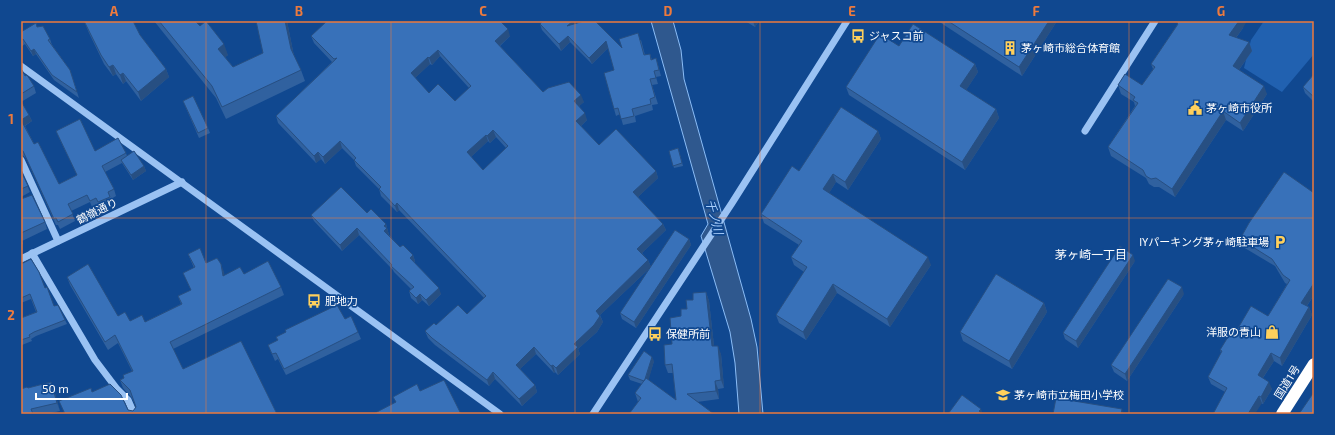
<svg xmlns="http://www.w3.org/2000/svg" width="1335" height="435" viewBox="0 0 1335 435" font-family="'Exo 2','Noto Sans JP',sans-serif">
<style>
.green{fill:#2161b0}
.water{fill:#2f588e;stroke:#8bbdf7}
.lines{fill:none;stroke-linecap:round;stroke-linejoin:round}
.minor{stroke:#9ac2f3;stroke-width:7}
.highway{stroke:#fff;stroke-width:12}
.wall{fill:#30619f;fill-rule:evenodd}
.shaded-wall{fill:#274f82}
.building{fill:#3871b9;stroke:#274f82;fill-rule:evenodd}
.grid{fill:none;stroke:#ed7a3d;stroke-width:1;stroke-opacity:0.55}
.labels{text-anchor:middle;stroke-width:3.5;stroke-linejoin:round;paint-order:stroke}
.poi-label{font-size:11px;fill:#fff;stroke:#104890;text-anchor:start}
.street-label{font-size:11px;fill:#fff;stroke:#104890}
.water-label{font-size:12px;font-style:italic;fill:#a6ccfa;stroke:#104890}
.neighbourhood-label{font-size:12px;fill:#fff;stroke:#104890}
.neatline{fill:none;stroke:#ed7a3d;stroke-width:1.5}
.grid-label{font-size:13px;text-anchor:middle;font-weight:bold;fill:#ed7a3d}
</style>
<rect width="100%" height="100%" fill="#104890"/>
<!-- green -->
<path class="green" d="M1264,21h50v33l-32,38 -38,-24 7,-28z"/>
<!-- water -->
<path class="water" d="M651,21h22l8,29 3,29 67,240 6,28 6,67h-24l-4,-51 -5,-31 -29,-96 7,-12z"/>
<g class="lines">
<!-- minor -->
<g class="minor">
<path d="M21,66l479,348"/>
<path d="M1085,131l70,-110"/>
<path d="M21,160l37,81"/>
<path d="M32,253l63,107 22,29 11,11 6,14"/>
<path d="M21,259l161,-77"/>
<path d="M593,414l139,-211 115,-182"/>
</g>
<!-- highway -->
<path class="highway" d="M1282,414l32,-50"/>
</g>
<!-- wall -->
<g class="wall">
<path d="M84,21l56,14 26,34 3,8 -28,24 -15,-20 -3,3 -7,-10 -3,2 -9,-12 -15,-31z"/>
<path d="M154,21h41l5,5 28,29 -3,2 8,10 30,-14 24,-32 7,35 7,14 4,11 -79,38 -10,-21z"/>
<path d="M745,21h14l-4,6z"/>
<path d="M938,21h119l-35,55z"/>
<path d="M582,22l40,26 19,-8 4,15 5,-1 2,6 4,-2 5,18 -5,1 2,7 -6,1 6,19 -6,1 1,5 -18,6 1,6 -13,3 -3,-11 -4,2 -2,-7v-39l-6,-22 -16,16 -22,-22 -9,9 -19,-21 -2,-6z"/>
<path d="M1177,23l66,5 -7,10 13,4 3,9 -13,19 28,24 -24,37 -17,-11 -51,77 -16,-10h-5l-5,-3 -3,-6 -35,-22 -3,-9 27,-41 -1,-4 -13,-8 -3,-9h24l11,-16 -2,-5 26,-39z"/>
<path d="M37,27l13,12 2,6 18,25 9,28 -25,-18 -18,-26 -3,2 -8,-12 -4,3v-15z"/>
<path d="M311,36h199l-10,10 43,46 41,10 -5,4 8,14 -6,6 18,19 57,26 2,7 -20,19 25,27 3,6 -24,23 6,7 3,7 -51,48 3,7 -6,10 -19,17 2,5 -22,21 -3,-3 -1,1 -18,-19 -16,15 15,16 2,7 -15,14 -27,-27 -6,7 -54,-41 -7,-7 -3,-7 11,-6 31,-11 17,-16 -85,-88 -2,2 -16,-16 -2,-7 -23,-23 -2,-6 -12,-12 -17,16 -4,-5 -5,4 -38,-40 -2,-7 56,-54 -18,-19zM440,56l29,32 -14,13 -26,-8 -14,-15 15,-14 2,1zM496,137l10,11 -23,22 -12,-13 17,-16 2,2z"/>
<path d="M899,46l76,18 3,8 -12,18 30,19 3,9 -34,52 -116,-75 -3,-8z"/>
<path d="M21,70l13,16 2,7 -15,9 8,13 3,6 -7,5 9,18 25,40 18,-9 -18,-37 -3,-7 39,20 31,2 1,3 17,10 2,5 -13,9 -11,-17 -17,9 9,17 2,7 -5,3 1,4 -11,6 -2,-5 -7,3 -2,-5 -19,9 4,10 -15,8 -2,-4h-2l-30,-67 -4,-3h-1z"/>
<path d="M1314,75v27l-9,-9 -2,-6z"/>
<path d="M183,101l25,27 2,5 -11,5z"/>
<path d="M878,131l3,8 -33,51 -12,-8 -7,11 102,72 -41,62 -53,-34 -31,47 -27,-17 -3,-8 28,-43 -10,-7 -3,-8 8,-12 -35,-22 -3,-9z"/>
<path d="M678,148l5,18 -9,2 -5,-17z"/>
<path d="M21,171l9,21 -9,5z"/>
<path d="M1314,193v102l-7,11 2,1 3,8 -30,51 -8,-5 -11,17 9,11 -9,15 -38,-12 -14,-8 -3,-7 13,-24 -1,-3 14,-15 34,-19 19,-32 -2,-1 -10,-17 -32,-19 -3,-8z"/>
<path d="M21,199l24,23 2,7 -25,12 1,3 -2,1z"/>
<path d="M367,213l19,11 3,11 11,12 13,8 2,6 -1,2 27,31 -12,12 -7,-6 -4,4 -7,-6 -2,-7 2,-2 -17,-17 -1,-2 -34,-35 -17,16 -28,-30 -3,-6z"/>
<path d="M689,239l2,6 -55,83 -14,-9 -2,-6z"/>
<path d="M188,254l36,18v3l20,-1 37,13 3,8 -111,54 10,20 94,45h-212l-6,-13 33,-9 36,18 5,1 3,-4 -4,-9 -9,-10 -3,-8 4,-1 8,-8 -14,-28 -10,7 -38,-65 -3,-8 51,39 12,5 15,1 36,-18 -3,-8 13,-6 -8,-17 11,-5z"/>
<path d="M1135,261l-57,87 -13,-9 -2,-6z"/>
<path d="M21,264l24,24 9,18 11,14 2,4 -31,12 -5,3 1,2 -10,4 -1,-2v-25l15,-6 -5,-13 -10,4v-21h1l-1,-2z"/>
<path d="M706,292l3,9 5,45 7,8 3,34 -6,1 1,10 -22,3h-59l-3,-9 7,-9 -12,-4 -2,-5 26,-14 -6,19 28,20 -3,-27h-5l-3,-8 16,-49 12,-16z"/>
<path d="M1184,294l-57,87 -13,-9 -3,-7z"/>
<path d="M1044,303l3,9 -35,57 -49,-28 -3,-9z"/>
<path d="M345,319l13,13 3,7 -75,36 -8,-16 -3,2 -7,-16 10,-4 -2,-4z"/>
<path d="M51,382l3,8 6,21 -13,3h-26l7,-26z"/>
</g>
<!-- shaded-wall -->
<g class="shaded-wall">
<path d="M285,21h2l8,40 -4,-12z"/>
<path d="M573,21h10l-13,11 -3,-6z"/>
<path d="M753,21h6l-4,6z"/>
<path d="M1049,21h8l-35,55 -3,-9z"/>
<path d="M1239,21h8l-4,7 -11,15 -3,-8z"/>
<path d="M508,29l2,7 -13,12 -2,-7z"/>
<path d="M568,36l2,6 -9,9 -2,-7z"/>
<path d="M606,41l2,7 -16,16 -3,-6z"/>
<path d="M1249,42l3,9 -16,23 -3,-8z"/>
<path d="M224,44l4,11 -6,5 -4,-11z"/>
<path d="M34,49l2,5 -3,2 -2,-5z"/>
<path d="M438,50l2,6 -8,9 -3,-7z"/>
<path d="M428,57l2,7 -17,16 -2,-7z"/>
<path d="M975,64l3,8 -15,23 -3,-9z"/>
<path d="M113,65l3,9 -3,2 -4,-9z"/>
<path d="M166,69l3,8 -28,24 -3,-9z"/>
<path d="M123,73l3,8 -3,3 -3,-9z"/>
<path d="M1264,86l3,8 -24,37 -3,-8z"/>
<path d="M581,95l3,7 -7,6 -3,-7z"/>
<path d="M996,109l3,9 -34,52 -3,-8z"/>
<path d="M1223,111l3,9 -51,77 -3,-8z"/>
<path d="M585,113l2,7 -8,8 -3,-7z"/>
<path d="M29,115l3,6 -8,5 -3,-6z"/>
<path d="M493,130l3,7 -6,6 -3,-7z"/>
<path d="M878,131l3,8 -33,51 -3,-8z"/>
<path d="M486,135l2,6 -19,18 -2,-7z"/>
<path d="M340,141l2,7 -17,16 -2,-7z"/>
<path d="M318,152l3,7 -5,4 -2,-7z"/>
<path d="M144,166l2,5 -13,9 -2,-5z"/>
<path d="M656,171l2,7 -22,21 -3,-7z"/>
<path d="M833,174l3,8 -10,16 -3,-9z"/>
<path d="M397,203l2,7 -2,2 -2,-6z"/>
<path d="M386,224l3,11 -2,2 -3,-6v-5z"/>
<path d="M663,224l3,6 -26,25 -3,-6z"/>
<path d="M357,228l2,7 -17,16 -2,-6z"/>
<path d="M689,239l2,6 -55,83 -2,-6z"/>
<path d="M413,255l2,6 -3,4 -2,-7z"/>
<path d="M1133,255l2,6 -57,87 -2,-7z"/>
<path d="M928,257l3,8 -41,62 -3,-8z"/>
<path d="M648,260l3,7 -53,50 -2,-6z"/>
<path d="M221,264l3,8 2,12 -3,-8z"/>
<path d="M1314,283v12l-10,15 -3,-7z"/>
<path d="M833,284l4,9 -31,47 -3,-8z"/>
<path d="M1182,287l2,7 -57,87 -2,-7z"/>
<path d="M439,288l2,6 -12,12 -3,-6z"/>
<path d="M706,292l3,9 6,54 -3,-9z"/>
<path d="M420,294l2,6 -4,4 -2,-6z"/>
<path d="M1044,303l3,9 -35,57 -3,-8z"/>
<path d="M1309,307l3,8 -30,51 -2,-8z"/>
<path d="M600,316l3,6 -6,10 -19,17 2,5 -22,21 -2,-7 18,-24z"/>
<path d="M718,346l3,8 3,34 -3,-8z"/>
<path d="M534,347l2,7 -18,17 -2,-6z"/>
<path d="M1271,353l3,8 -14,21 -2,-7z"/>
<path d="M652,357l2,4 -7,25 -2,-5z"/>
<path d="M553,365l2,7 -1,1 -3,-7z"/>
<path d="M493,372l2,7 -6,7 -2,-6z"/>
<path d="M715,381l3,8 1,10 -3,-8z"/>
<path d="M51,382l3,8 6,21 -3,-8z"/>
<path d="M1269,382l3,7 -9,15 -2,-7z"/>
<path d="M535,385l2,7 -15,14 -3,-7z"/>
<path d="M1259,396l3,7 -7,11h-7z"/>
<path d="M981,409l2,5 -4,-3z"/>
<path d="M1122,409l1,5h-2z"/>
</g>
<!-- building -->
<g class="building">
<path d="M84,21h49l7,14 26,34 -28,23 -15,-19 -3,2 -7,-10 -4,2 -8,-12z"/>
<path d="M159,21h36l5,5 6,-5 18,23 -6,5 15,18 30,-14 -7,-32h29l6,28 10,21 -79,37 -10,-21z"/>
<path d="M327,21h173l8,8 -13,12 48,51 5,-4 21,-6 12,13 -7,6 11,12 -9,8 23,24 17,-16 40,42 -23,21 30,32 -26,25 11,11 -52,51 4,5 -6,9 -20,19 4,3 -22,21 -3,-3 -2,1 -17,-19 -18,18 19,20 -16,14 -26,-27 -6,8 -55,-42 -7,-7 9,-8 2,2 22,-20 9,9 19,-18 -89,-93 -2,3 -16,-17 2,-2 -27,-27 2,-2 -16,-17 -17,16 -5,-5 -4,4 -38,-40 61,-58 -3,1 -23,-23zM438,50l33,36 -16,15 -17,-17 -9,9 -18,-20 17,-16 1,1zM493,130l15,16 -25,24 -16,-18 19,-17 1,1z"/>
<path d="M543,21h30l-6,5 17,-5h11l27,27 -3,-9 19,-6 6,22 6,-1 1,6 5,-2 3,12 -5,1 2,7 -6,1 5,18 -5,2 1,5 -19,5 2,7 -13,3 -3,-11 -4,1 -10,-36 10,-3 -8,-29 -17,17 -21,-22 -9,8 -19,-20z"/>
<path d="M948,21h101l-30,46z"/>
<path d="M1178,21h61l-10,14 20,7 -16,24 31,20 -24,37 -17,-12 -51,78 -16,-11 -5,1 -5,-3 -3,-6 -35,-23 30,-44 -5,-3 2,-3 -17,-12 7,-11 17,11 13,-18 -4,-3 27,-40 -1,-1z"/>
<path d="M36,23l1,4 6,-1 7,13 -2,1 22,30 7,22 -25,-17 -18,-26 -3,2 -8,-12 -2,1v-8z"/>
<path d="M913,24l62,40 -15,22 36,23 -34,53 -116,-75 34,-53 19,12z"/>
<path d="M21,70h1l3,6 2,-1 7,11 -13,8z"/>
<path d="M1314,74v23l-11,-10z"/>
<path d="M193,96l15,32 -10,5 -15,-32z"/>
<path d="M21,101l8,14 -8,5 13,24 4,-2 21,42 18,-9 -21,-44 24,-12 15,32 23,-13 8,15 -24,13 12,23 -6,3 2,5 -12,5 -2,-4 -6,3 -3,-6 -19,9 5,10 -15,8 -2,-4 -2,1 -31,-68 -2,-1z"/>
<path d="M841,107l37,24 -33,51 -12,-8 -10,15 105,68 -41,62 -54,-35 -30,48 -27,-17 31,-48 -16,-10 11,-16 -41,-27 31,-48 7,5z"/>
<path d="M678,148l4,15 -9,3 -4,-15z"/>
<path d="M134,151l10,15 -13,9 -10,-15z"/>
<path d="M21,171l7,15 -7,3z"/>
<path d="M1284,172l30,21v90l-13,20 8,4 -29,51 -9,-5 -13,22 11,7 -8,15 -2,-1 -11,18h-35l14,-26 -19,-11 14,-26 -2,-1 11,-18 3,3 17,-29 17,10 22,-36 -7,-5 -11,-16 -32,-20 9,-16z"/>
<path d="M341,187l26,26 4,-4 15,15 -2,2 3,2 -3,3 16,16 3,-2 10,10 -3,3 29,30 -13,12 -6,-6 -4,4 -7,-7 5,-4 -23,-21 1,-1 -35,-37 -17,17 -29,-30z"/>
<path d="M32,195l13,27 -24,11v-34z"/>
<path d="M675,230l14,9 -55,83 -14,-9z"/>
<path d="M1120,246l13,9 -57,86 -13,-8z"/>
<path d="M200,248l6,15 11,-5 4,6 2,12 17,-9 4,7 24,-13 13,26 -111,55 13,27 58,-28 36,73h-212l-6,-13 32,-13 1,4 18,-8 11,11 7,15 5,1 3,-4 -6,-17 -10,-10 4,-2 -1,-3 10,-4 -18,-36 -10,7 -38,-65 21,-13 30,52 7,-4 5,9 12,-6 3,7 37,-18 -4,-8 13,-6 -8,-17 12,-6 -7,-13z"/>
<path d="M31,259l8,13 6,16 2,-1 7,19 4,-1 7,15 -31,12 -5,3 1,2 -9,3v-22l16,-6 -7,-18 -9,4v-16h1l-1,-2v-16z"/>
<path d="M996,274l48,29 -35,58 -49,-29z"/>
<path d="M1168,279l14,8 -57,87 -14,-9z"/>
<path d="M706,292l6,54h6l3,34 -6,1 1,10 -29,3 27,20h-85l12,-16 -6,-5 11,-15 30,22 -4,-36 -7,1 -1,-20 8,-1 -2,-26 11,-2v-7h6l-1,-9h7v-7z"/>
<path d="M337,305l8,14 6,-3 7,16 -74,37 -8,-16 -4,1 -4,-9 10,-5 -2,-3 10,-5 -1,-2z"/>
<path d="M644,351l8,6 -7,22 -1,2 -16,-6z"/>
<path d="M444,380l17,34h-88l23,-12 -3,-5 24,-13 3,7z"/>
<path d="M51,382l6,21 -26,6 2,5h-12v-25l6,-2 1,1z"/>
<path d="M1314,392v22h-15z"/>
<path d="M962,395l19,14 -2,2 3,3h-34z"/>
<path d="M1056,398l66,11 -1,5h-68z"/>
</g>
<!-- grid -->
<path class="grid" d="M206,21v393M391,21v393M575,21v393M760,21v393M944,21v393M1129,21v393M21,218h1293"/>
<!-- icons -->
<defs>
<symbol id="bus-bare" viewBox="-9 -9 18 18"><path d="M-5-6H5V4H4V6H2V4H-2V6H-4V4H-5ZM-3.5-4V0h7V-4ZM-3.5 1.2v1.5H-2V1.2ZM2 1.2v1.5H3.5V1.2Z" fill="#ffd05c" stroke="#104890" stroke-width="2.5" paint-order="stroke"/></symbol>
<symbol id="building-bare" viewBox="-9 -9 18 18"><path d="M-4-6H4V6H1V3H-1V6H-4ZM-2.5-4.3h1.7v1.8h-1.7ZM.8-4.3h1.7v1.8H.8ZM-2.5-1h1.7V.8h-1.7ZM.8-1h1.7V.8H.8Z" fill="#ffd05c" stroke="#104890" stroke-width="2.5" paint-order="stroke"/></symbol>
<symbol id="civic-bare" viewBox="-9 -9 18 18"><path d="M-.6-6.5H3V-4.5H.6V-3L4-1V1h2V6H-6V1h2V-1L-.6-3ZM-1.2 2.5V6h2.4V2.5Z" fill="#ffd05c" stroke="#104890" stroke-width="2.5" paint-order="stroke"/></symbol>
<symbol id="parking-bare" viewBox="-9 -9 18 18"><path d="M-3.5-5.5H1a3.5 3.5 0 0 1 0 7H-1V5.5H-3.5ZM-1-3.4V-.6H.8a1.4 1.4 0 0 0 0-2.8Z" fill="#ffd05c" stroke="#104890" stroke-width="2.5" paint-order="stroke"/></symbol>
<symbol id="shop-bare" viewBox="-9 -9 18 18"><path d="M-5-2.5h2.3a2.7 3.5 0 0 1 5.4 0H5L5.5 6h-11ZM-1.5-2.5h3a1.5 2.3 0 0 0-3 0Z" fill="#ffd05c" stroke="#104890" stroke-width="2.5" paint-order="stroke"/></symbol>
<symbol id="school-bare" viewBox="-9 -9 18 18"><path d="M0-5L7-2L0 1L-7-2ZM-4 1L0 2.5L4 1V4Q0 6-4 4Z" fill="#ffd05c" stroke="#104890" stroke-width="2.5" paint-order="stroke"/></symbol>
</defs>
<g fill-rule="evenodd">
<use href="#bus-bare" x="848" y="26" width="20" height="20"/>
<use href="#building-bare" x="1000" y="38" width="20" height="20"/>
<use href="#civic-bare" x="1185" y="98" width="20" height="20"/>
<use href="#parking-bare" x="1270" y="232" width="20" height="20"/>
<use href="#bus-bare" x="304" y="291" width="20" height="20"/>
<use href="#shop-bare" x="1262" y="322" width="20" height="20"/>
<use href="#bus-bare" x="645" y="324" width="20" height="20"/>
<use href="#school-bare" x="993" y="385" width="20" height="20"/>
</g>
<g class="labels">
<!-- poi labels -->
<g class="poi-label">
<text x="869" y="40">ジャスコ前</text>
<text x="1021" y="52">茅ヶ崎市総合体育館</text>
<text x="1206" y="112">茅ヶ崎市役所</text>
<text x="1269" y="246" text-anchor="end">IYパーキング茅ヶ崎駐車場</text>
<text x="325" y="305">肥地力</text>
<text x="1261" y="336" text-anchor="end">洋服の青山</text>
<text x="666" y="338">保健所前</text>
<text x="1014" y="399">茅ヶ崎市立梅田小学校</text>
</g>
<!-- street labels -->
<g class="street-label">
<text transform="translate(97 211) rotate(-26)" y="4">鶴嶺通り</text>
<text transform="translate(1287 382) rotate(-58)" y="4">国道1号</text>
</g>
<!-- water labels -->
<g class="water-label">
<text transform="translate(714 217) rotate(75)" y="4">千ノ川</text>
</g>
<!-- neighbourhood labels -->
<g class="neighbourhood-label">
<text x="1091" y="259">茅ヶ崎一丁目</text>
</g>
</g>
<!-- border -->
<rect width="1335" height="435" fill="none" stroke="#104890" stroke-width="44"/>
<!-- scale -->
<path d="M36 393v6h91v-6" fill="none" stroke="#ffffff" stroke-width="2"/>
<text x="42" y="393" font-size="12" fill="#ffffff" stroke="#104890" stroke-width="3" paint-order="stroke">50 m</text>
<rect x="22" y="22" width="1291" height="391" class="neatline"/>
<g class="grid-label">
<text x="114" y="16">A</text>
<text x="299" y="16">B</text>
<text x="483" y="16">C</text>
<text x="668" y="16">D</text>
<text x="852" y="16">E</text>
<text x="1036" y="16">F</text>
<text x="1221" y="16">G</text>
<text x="11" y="124">1</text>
<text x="11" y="320">2</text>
</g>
</svg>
